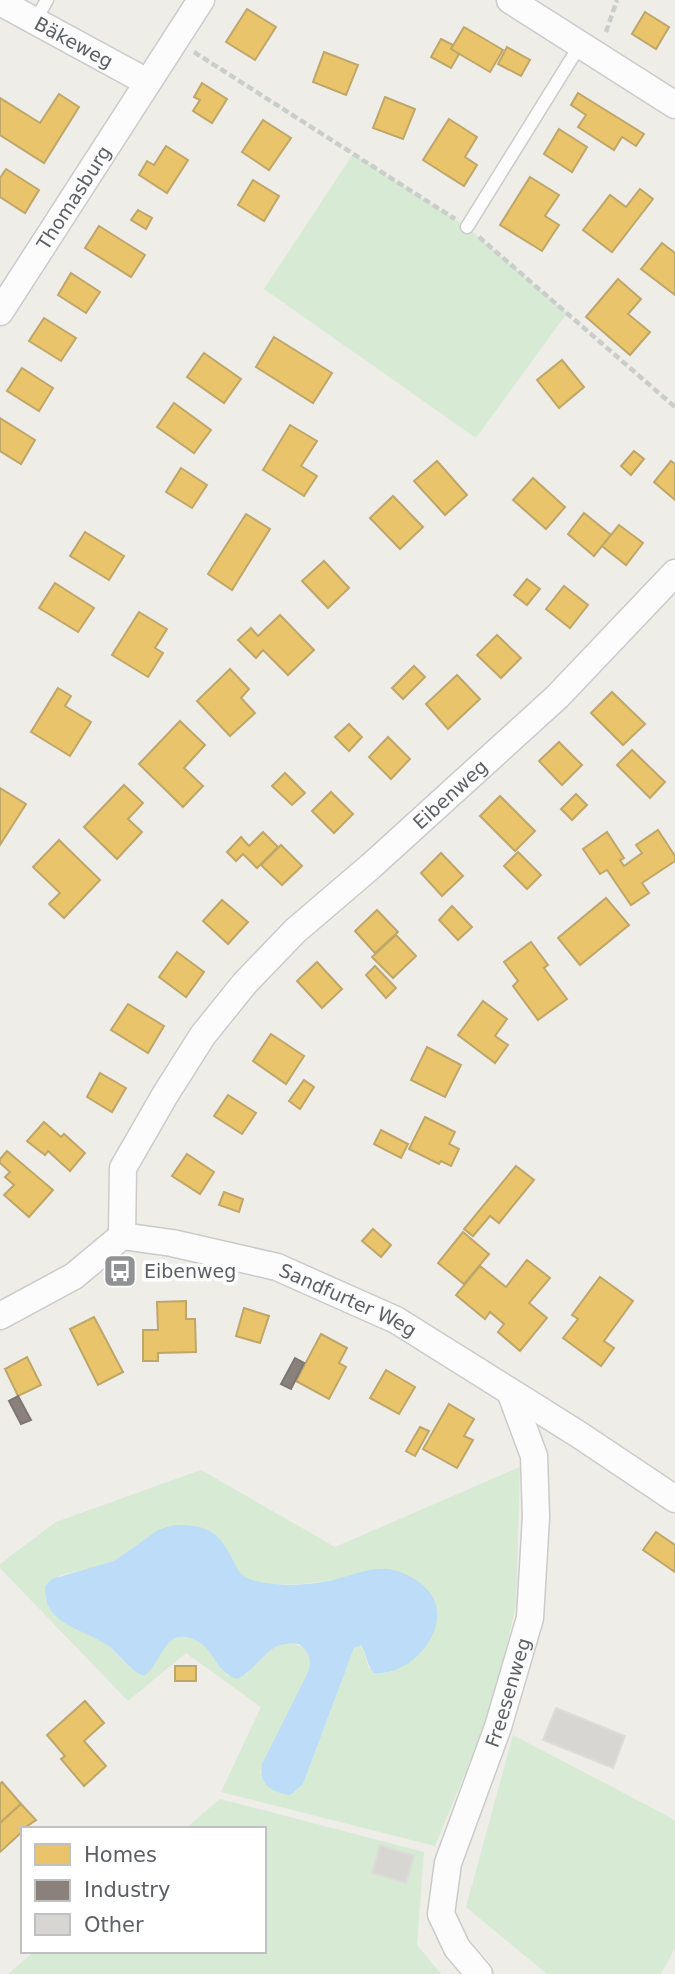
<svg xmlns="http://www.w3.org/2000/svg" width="675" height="1974" viewBox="0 0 675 1974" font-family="'DejaVu Sans',sans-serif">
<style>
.green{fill:#d6ead4;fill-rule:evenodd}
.water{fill:#bcdcf8}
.homes{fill:#e9c46a;stroke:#bfa669;stroke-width:2}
.industry{fill:#8a817c;stroke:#7c7775;stroke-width:2}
.building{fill:#d7d6d3;stroke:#dddcd8;stroke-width:2}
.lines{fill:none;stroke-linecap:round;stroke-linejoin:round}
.service-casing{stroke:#cacbca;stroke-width:15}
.minor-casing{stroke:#cacbca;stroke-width:29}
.path{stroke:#cacecb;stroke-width:4.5;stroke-dasharray:7 3.5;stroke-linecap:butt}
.service{stroke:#fcfcfc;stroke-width:12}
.minor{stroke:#fcfcfc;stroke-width:26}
.labels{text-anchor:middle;stroke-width:7;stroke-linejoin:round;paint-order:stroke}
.street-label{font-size:19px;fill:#5d6166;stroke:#fff}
.poi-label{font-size:19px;fill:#5d6166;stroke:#fff;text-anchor:start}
</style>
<rect width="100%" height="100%" fill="#eeede8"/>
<!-- green -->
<g class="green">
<path d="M353,154l114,73 100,86 -91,125 -212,-149z"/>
<path d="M520,1467l-4,138 -23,100 -58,141 -214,-54 40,-85 -75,-54 -58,48 -128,-133v-4l56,-42 145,-52 134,77zM158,1530l71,23c4,7 8,18 15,24 16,12 69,7 88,3l54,94 -17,-6c-4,-8 -3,-16 -9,-23l-6,3 -51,136 -43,-11 2,-9 46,-92c8,-28 -17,-35 -38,-23 -10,6 -16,17 -23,25l-20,2 -22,-30 -9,-6 -15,-4 -13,5 -24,35c-15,-6 -23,-19 -34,-29 -27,-20 -49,-17 -65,-50l15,-22 38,-8 16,-6z"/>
<path d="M513,1735l162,85v128l-14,26h-114l-81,-67z"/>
<path d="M220,1799l204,53 -7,93 24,29h-433l27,-23h229v-122h-79z"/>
</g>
<!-- water -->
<path class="water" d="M174,1525c36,0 45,7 61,39 3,7 7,12 14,15 23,8 56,7 80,2 36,-8 55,-24 91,2 43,31 -3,94 -46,90 -8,-9 -7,-19 -13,-28l-7,3 -51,136 -13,11c-19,-3 -32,-11 -28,-31l46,-92c4,-13 1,-20 -9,-28 -34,-5 -37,23 -62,35 -21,-6 -22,-29 -40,-38 -34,-17 -33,21 -53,35 -15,-6 -22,-19 -34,-29 -17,-13 -44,-18 -58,-35 -6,-8 -7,-17 -7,-26l7,-7 62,-18 44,-31z"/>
<!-- homes -->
<g class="homes">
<path d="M247,9l29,18 -21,33 -29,-18z"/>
<path d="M645,12l24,15 -13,22 -24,-15z"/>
<path d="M464,27l39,23 -13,22 -39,-23z"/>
<path d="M441,39l12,6 -2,4 8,5 -8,14 -20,-11z"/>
<path d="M507,47l23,13 -9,16 -23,-12z"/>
<path d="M324,52l34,13 -12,30 -33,-13z"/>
<path d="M202,83l25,16 -15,24 -19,-12 7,-11 -6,-3z"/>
<path d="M578,93l66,41 -8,12 -14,-9 -8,13 -36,-23 8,-12 -15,-10z"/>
<path d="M59,94l20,13 -35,56 -44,-28v-37l40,25z"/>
<path d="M385,97l30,12 -12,30 -30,-11z"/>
<path d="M449,119l28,18 -12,20 12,8 -13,21 -41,-26z"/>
<path d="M263,120l28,18 -22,32 -27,-18z"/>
<path d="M559,129l28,18 -15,25 -28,-18z"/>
<path d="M166,146l22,14 -21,33 -28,-18 8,-14 7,4z"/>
<path d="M6,169l33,21 -14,23 -25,-16v-19z"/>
<path d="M530,177l29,18 -14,21 14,9 -17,26 -42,-26z"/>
<path d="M253,180l26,16 -15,25 -26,-16z"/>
<path d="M640,189l13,10 -41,53 -29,-22 27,-35 16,12z"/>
<path d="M138,210l14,8 -6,11 -15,-9z"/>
<path d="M99,226l46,29 -14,22 -46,-29z"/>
<path d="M662,243l13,10v42l-34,-26z"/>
<path d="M71,273l29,19 -14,21 -28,-18z"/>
<path d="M618,279l23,20 -13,15 22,18 -20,23 -44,-38z"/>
<path d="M44,318l32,20 -15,23 -32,-20z"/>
<path d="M274,337l58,36 -19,30 -57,-36z"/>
<path d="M204,353l37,26 -17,24 -37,-26z"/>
<path d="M562,360l22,27 -25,21 -22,-28z"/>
<path d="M22,368l31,20 -14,23 -32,-20z"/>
<path d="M174,403l37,27 -17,23 -37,-26z"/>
<path d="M0,418l35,22 -14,24 -21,-13z"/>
<path d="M290,425l27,16 -16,25 16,10 -13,20 -41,-26z"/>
<path d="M634,451l10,8 -13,16 -10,-9z"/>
<path d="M437,461l30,34 -22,20 -31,-34z"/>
<path d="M671,461l4,3v36l-21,-18z"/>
<path d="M181,468l26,17 -15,23 -26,-16z"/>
<path d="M533,478l32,29 -19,22 -33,-29z"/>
<path d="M393,496l30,31 -23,22 -30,-31z"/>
<path d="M584,513l27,22 -17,21 -26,-22z"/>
<path d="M246,514l24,15 -38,61 -24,-16z"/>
<path d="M619,525l24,18 -17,22 -24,-19z"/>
<path d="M85,532l39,24 -15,24 -39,-24z"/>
<path d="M324,561l25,27 -21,20 -26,-27z"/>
<path d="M527,579l13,10 -13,16 -13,-10z"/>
<path d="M55,583l39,25 -16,24 -39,-24z"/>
<path d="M564,586l24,19 -18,23 -24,-19z"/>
<path d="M139,612l28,17 -12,19 8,5 -15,24 -36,-22z"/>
<path d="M280,615l34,35 -26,25 -25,-25 -7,8 -18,-18 13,-12 7,8z"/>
<path d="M497,635l24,23 -20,20 -24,-23z"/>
<path d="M414,666l11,11 -22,22 -11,-11z"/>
<path d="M230,669l19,20 -8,9 14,15 -25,23 -33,-35z"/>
<path d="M457,675l23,24 -32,30 -22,-25z"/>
<path d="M58,688l13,8 -6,10 26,16 -21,34 -39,-24z"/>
<path d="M612,692l33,32 -22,21 -32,-32z"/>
<path d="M180,721l25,24 -21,23 19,18 -20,21 -44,-43z"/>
<path d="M349,724l13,13 -13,14 -14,-14z"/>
<path d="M388,737l22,22 -19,20 -22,-22z"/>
<path d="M559,742l23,23 -20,20 -23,-24z"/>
<path d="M632,750l33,32 -15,16 -33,-33z"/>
<path d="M285,773l20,20 -13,12 -20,-19z"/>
<path d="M124,785l19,18 -15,16 14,13 -25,27 -33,-32z"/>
<path d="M0,788l26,16 -26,41z"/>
<path d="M331,792l22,22 -19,19 -22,-22z"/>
<path d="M576,794l11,11 -15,15 -11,-11z"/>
<path d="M500,796l35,35 -20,20 -35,-35z"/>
<path d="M658,830l17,26v5l-33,22 7,10 -18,12 -24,-35 -7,4 -17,-25 24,-17 17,26 -4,2 4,6 18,-13 -6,-8z"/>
<path d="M263,832l15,15 -21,21 -14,-14 -7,7 -9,-9 14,-15 8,9z"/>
<path d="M59,840l41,40 -36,38 -15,-14 11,-11 -27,-26z"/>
<path d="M281,845l21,21 -20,19 -21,-20z"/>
<path d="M518,852l23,23 -14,14 -23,-23z"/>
<path d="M441,853l22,23 -21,20 -21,-23z"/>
<path d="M606,898l23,27 -49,40 -22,-27z"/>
<path d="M222,900l26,22 -20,22 -25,-23z"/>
<path d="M452,906l20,21 -14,13 -19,-20z"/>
<path d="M377,910l21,22 -23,21 -20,-22z"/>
<path d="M396,935l20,21 -23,22 -21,-21z"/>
<path d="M531,942l17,23 -4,3 23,31 -29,21 -25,-34 5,-5 -14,-19z"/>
<path d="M177,952l27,20 -18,25 -27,-20z"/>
<path d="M317,962l25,27 -20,19 -25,-27z"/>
<path d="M375,966l21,22 -10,10 -20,-23z"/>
<path d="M483,1001l24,18 -12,17 13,9 -13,18 -37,-28z"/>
<path d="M128,1004l36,22 -16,27 -37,-23z"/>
<path d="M271,1034l33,22 -18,28 -33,-23z"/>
<path d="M427,1047l34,18 -16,32 -34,-17z"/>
<path d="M100,1073l26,15 -14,24 -25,-15z"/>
<path d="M304,1080l10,7 -14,22 -11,-8z"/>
<path d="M228,1095l28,18 -14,21 -28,-18z"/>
<path d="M425,1117l30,15 -6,12 10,5 -8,17 -10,-5 -2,3 -30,-15z"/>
<path d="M44,1122l17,15 3,-3 21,19 -15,18 -22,-20 -3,4 -18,-14z"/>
<path d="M381,1130l27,14 -7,14 -27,-14z"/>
<path d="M7,1151l46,39 -24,27 -25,-22 10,-10 -9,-8 5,-5 -10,-9v-4z"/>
<path d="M187,1154l27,18 -14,22 -28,-18z"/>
<path d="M516,1166l18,14 -35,43 -9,-7 -17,20 -9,-7z"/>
<path d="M224,1192l19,7 -4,13 -20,-7z"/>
<path d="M373,1229l18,16 -10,12 -19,-16z"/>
<path d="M463,1232l26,22 -25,30 -26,-21z"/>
<path d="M527,1260l23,18 -21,25 18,15 -27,33 -22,-19 6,-8 -14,-12 -5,7 -29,-24 24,-29 26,21z"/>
<path d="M600,1277l33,24 -29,40 10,7 -13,18 -38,-28 15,-19 -6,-4z"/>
<path d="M186,1301v18h9l1,33 -38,1v8h-15v-31h15l-1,-28z"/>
<path d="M244,1308l25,8 -9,27 -24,-7z"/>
<path d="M94,1317l29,55 -25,13 -28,-56z"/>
<path d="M321,1334l26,14 -8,15 7,4 -17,32 -33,-18z"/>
<path d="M27,1357l14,28 -23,11 -13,-27z"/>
<path d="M386,1370l29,17 -16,27 -29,-16z"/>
<path d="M449,1404l25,15 -10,17 9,4 -16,28 -34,-19z"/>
<path d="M420,1427l9,4 -14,25 -9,-5z"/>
<path d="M656,1532l19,13v27l-32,-22z"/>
<rect x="175" y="1666" width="21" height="15"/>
<path d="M85,1701l19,22 -20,18 22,25 -22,20 -23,-27 4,-3 -18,-21z"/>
<path d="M2,1782l19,22 -21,19v-39z"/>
<path d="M21,1804l15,16 -13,9v2l-23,21v-29z"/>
</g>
<!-- industry -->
<g class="industry">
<path d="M295,1358l9,5 -13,26 -10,-5z"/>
<path d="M18,1396l13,24 -10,4 -12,-23z"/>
</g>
<!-- building -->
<g class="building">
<path d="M556,1708l69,28 -12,32 -70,-28z"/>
<path d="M380,1845l34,11 -8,27 -34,-10z"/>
</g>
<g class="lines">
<defs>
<g id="service">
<path d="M35,21l12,-21"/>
<path d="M467,227l113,-182"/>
</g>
<g id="minor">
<path d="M510,0l165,105"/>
<path id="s1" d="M0,2l147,80"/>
<path id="s2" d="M0,312l201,-312"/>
<path id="s3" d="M122,1236l1,-68 42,-73 38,-60 42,-52 50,-52 76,-65 186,-169 118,-124"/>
<path id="s4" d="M0,1316l74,-40 48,-40 50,7 105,24 119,53 182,114 97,65"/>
<path id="s5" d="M479,1974l-22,-26 -16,-34 7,-51 50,-136 32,-109 6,-101 -2,-61 -23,-62"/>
</g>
</defs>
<!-- service casing -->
<use href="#service" class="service-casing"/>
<!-- minor casing -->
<use href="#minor" class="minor-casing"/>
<!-- path -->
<g class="path">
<path d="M606,32l11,-32"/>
<path d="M194,52l261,167"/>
<path d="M479,237l196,170"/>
</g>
<!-- service -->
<use href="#service" class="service"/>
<!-- minor -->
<use href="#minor" class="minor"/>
</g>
<!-- icons -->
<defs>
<symbol id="bus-square" viewBox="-11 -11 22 22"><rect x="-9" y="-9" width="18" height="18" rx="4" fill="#909294" stroke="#fff"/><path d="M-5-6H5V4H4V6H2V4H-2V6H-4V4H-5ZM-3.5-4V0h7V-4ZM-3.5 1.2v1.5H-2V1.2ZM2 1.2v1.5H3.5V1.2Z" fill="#fff"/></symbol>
</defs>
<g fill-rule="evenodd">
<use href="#bus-square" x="101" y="1252" width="38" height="38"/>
</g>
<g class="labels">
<!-- street labels -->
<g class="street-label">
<text dy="7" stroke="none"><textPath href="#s1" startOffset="84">Bäkeweg</textPath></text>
<text dy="7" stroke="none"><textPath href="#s2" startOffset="136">Thomasburg</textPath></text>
<text dy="7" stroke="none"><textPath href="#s3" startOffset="569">Eibenweg</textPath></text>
<text dy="7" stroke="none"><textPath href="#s4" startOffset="383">Sandfurter Weg</textPath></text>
<text dy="7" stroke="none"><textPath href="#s5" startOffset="304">Freesenweg</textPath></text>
</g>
<!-- poi labels -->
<g class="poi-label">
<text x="144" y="1278">Eibenweg</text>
</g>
</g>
<!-- legend -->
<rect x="21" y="1827" width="245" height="126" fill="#ffffff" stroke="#bec0c2" stroke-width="2"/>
<rect x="35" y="1844" width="35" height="21" fill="#e9c46a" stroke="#bec0c2" stroke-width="2"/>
<text x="84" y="1862" font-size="21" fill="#5d6166">Homes</text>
<rect x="35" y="1880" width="35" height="21" fill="#8a817c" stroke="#bec0c2" stroke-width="2"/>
<text x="84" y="1897" font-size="21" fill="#5d6166">Industry</text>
<rect x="35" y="1914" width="35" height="21" fill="#d7d6d3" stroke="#bec0c2" stroke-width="2"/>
<text x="84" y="1932" font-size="21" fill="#5d6166">Other</text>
</svg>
